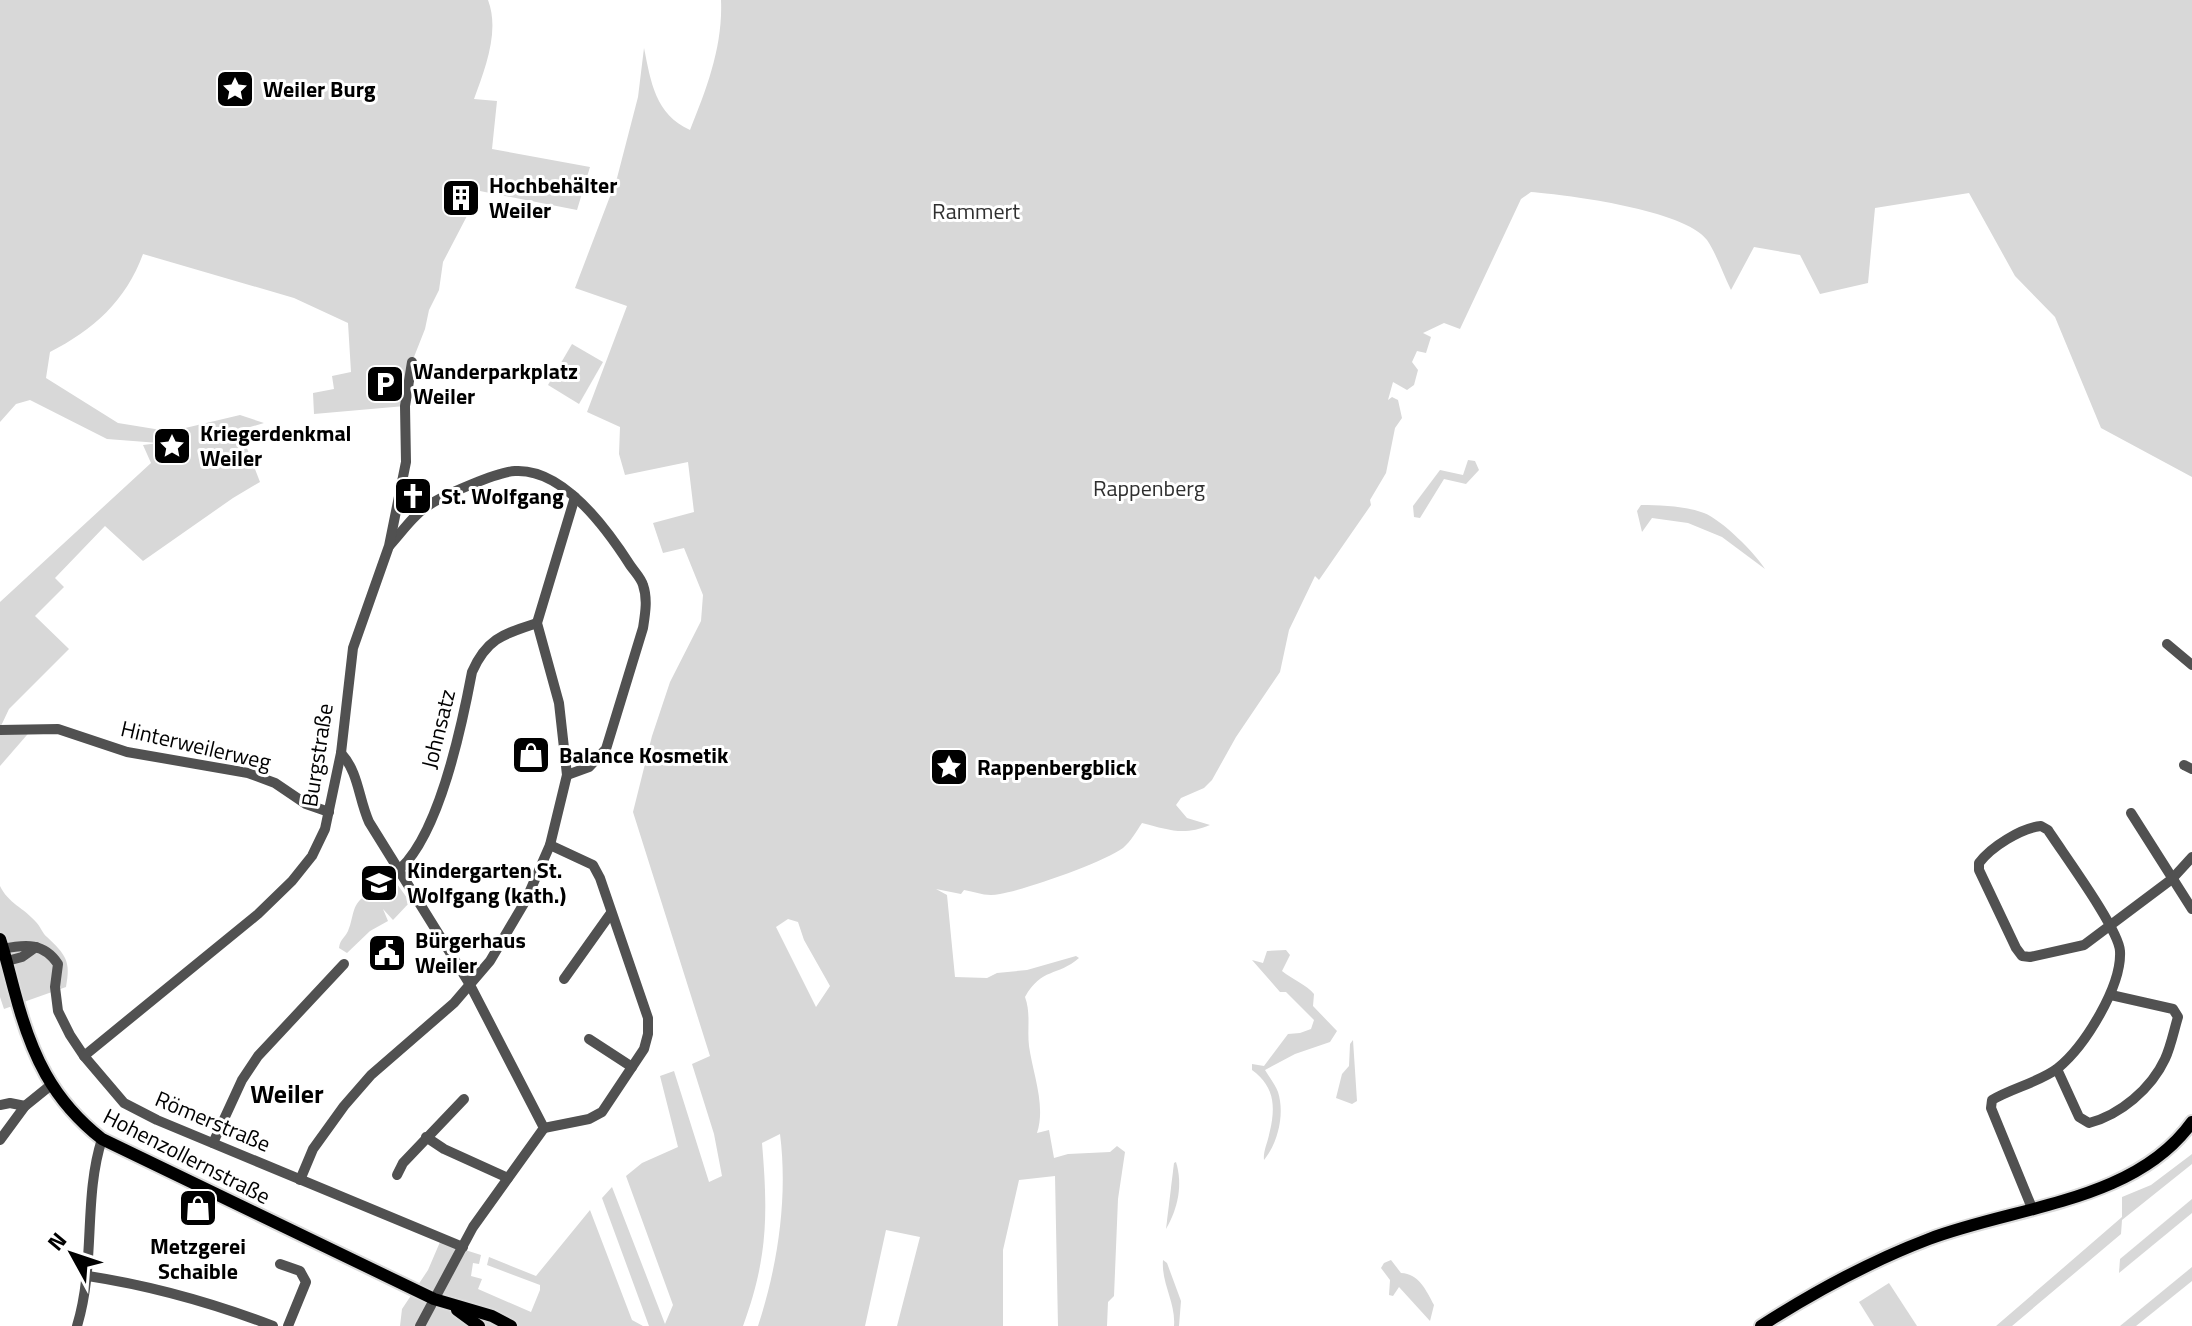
<svg xmlns="http://www.w3.org/2000/svg" width="2192" height="1326" viewBox="0 0 2192 1326" font-family="'Titillium Web',sans-serif">
<style>
.green{fill:#d8d8d8;fill-rule:evenodd}
.lines{fill:none;stroke-linecap:round;stroke-linejoin:round}
.major-casing{stroke:#dbdbdb;stroke-width:16}
.minor{stroke:#515151;stroke-width:10}
.major{stroke:#000;stroke-width:12}
.labels{text-anchor:middle;stroke-width:6;stroke-linejoin:round;paint-order:stroke}
.poi-label{font-size:22px;font-weight:bold;fill:#000;stroke:#fff;text-anchor:start}
.park-label{font-size:22px;fill:#2f2f2f;stroke:#fff}
.street-label{font-size:22px;fill:#000;stroke:#fff}
.quarter-label{font-size:26px;font-weight:bold;fill:#000;stroke:#fff}
</style>
<rect width="100%" height="100%" fill="#fff"/>
<!-- green -->
<g class="green">
<path d="M0,0h488c12,31 -3,69 -14,99l23,2 -5,48 98,18 -13,43 -97,-19 -37,71 -4,28 -10,20 -4,19 -13,33 -7,44 -91,8 -1,-21 21,-4 -2,-13 19,-4 -3,-49 -54,-25 -151,-44c-17,47 -50,76 -93,98l-4,26 72,45 43,7 20,-1 59,-14 24,8 -24,7 20,52 -27,16 -90,63 -38,-35 -50,52 9,9 -29,29 34,33 -60,60 -9,19v-126l151,-139 -8,-18 16,-2 -52,-4 -77,-39 -14,4 -16,18z"/>
<path d="M721,0h1471v477l-91,-49 -46,-111 -40,-41 -46,-83 -94,15 -7,75 -48,11 -20,-39 -46,-8 -23,43c-8,-16 -14,-35 -24,-50 -22,-30 -138,-45 -176,-48l-10,7 -61,130 -16,-6 -21,10 8,4 -5,16 -9,-2 -5,11 6,8 -4,15 -7,5 -14,-8 -5,18 4,-3 6,3 4,18 -7,10 -9,45 -16,27 1,5 -52,75 -4,-4 -26,54 -9,42 -44,65 -24,43 -8,8 -23,10 -5,7 11,13 23,7c-26,11 -41,5 -68,-2 -6,9 -11,18 -19,25 -19,14 -98,42 -123,46 -15,3 -23,-2 -36,-4l-3,4 -25,-5 11,6 8,82 32,1 10,-5 30,-3 49,-14 3,2c-22,19 -37,9 -54,39 6,16 2,32 4,49 4,28 17,60 8,87l12,-3 5,28 14,-4 42,-2 7,-6 8,6 -7,47 -4,97 -6,6 -1,24h-49l-3,-150 -36,4 -16,70v76h-106l23,-89 -34,-7 -21,96h-107c20,-61 30,-129 22,-192l-18,9c6,71 6,115 -19,183h-94l-47,-128 10,-11 53,137 8,-19 -47,-129 16,-13 36,-16 -18,-71 14,-5 35,111 13,-6 -8,-42 -22,-70 18,-8 -77,-244 19,-76 18,-54 31,-61 2,-26 -19,-47 -21,5 -10,-30 41,-11 -6,-50 -63,13 -6,-21 1,-27 -33,-15 40,-106 -52,-18 42,-110 21,-81 6,-49c7,34 11,66 46,82 17,-42 33,-84 31,-130zM788,919l10,3 6,18 26,46 -14,21 -40,-80z"/>
<path d="M572,344l31,18 -24,42 -31,-19z"/>
<path d="M1468,460l7,1 4,9 -13,14 -22,-5 -24,39 -6,-1 -1,-11 27,-36 23,5z"/>
<path d="M1641,505c20,0 44,1 63,8 18,7 51,40 61,56l-43,-32 -34,-14 -36,-5 -10,14 -5,-21z"/>
<path d="M33,728l-33,38v-36z"/>
<path d="M397,884l13,18 -17,18 -10,-11 5,12 -18,10 -23,22 -8,-5c1,-9 6,-10 9,-17 7,-16 2,-29 24,-39l7,4 2,7 -1,-14z"/>
<path d="M0,886c8,17 24,22 36,36 5,5 6,11 11,15 19,18 24,24 19,50l-62,22 -4,-12z"/>
<path d="M1286,950l4,5 -8,16c10,8 25,14 32,23l-1,12 24,25 -7,11 -35,12 -30,16c4,7 10,14 13,22 7,22 0,51 -14,68 -1,-8 3,-16 5,-25 7,-28 6,-48 -17,-65v-6l12,2 24,-32 12,-1 11,-4 3,-9 -28,-28h-6l-28,-32 11,3 4,-12z"/>
<path d="M1353,1040l4,61 -5,3 -16,-6 6,-24 7,-8 1,-22z"/>
<path d="M2192,1154v10l-70,56 -1,14 -109,92h-16l126,-109v-20l29,-12z"/>
<path d="M1176,1162c7,23 2,46 -10,67l8,-66z"/>
<path d="M2192,1199v14l-73,60 1,-14z"/>
<path d="M590,1210l42,110 11,6h-243l2,-17 26,-39 12,-28 41,13 -2,9 -6,-1 -2,13 11,3 -4,10 53,23 9,-22v-5l-53,-20 2,-8 47,19z"/>
<path d="M1163,1260l4,3 14,38 -2,25h-5c2,-23 -13,-43 -11,-66z"/>
<path d="M1391,1260l10,13c18,1 25,17 33,32l-4,16 -31,-34 -6,9 -4,-1 1,-15 -9,-12 3,-5z"/>
<path d="M2192,1267v14l-56,45h-16z"/>
<path d="M1889,1283l28,43h-43l-15,-24z"/>
</g>
<g class="lines">
<defs>
<g id="major">
<path d="M0,939c6,18 10,36 15,54 16,61 37,107 87,146l332,160 58,17 19,10"/>
<path d="M457,1310l22,16"/>
<path d="M1761,1326c53,-34 110,-65 168,-87 87,-33 206,-37 263,-117"/>
</g>
</defs>
<!-- major casing -->
<use href="#major" class="major-casing"/>
<!-- minor -->
<g class="minor">
<path d="M390,545c12,-13 24,-31 39,-40 15,-10 68,-33 86,-34 48,-3 92,58 115,94 4,6 11,13 13,20 5,14 2,30 0,43l-37,121 -17,18 -22,8"/>
<path d="M2167,644l25,21"/>
<path d="M0,730l58,-1 69,23 121,21 27,10 31,21 23,8"/>
<path d="M341,753c18,20 17,44 28,69l100,161 75,145 -71,99 -53,99"/>
<path d="M2184,765l8,4"/>
<path d="M2131,813l61,96"/>
<path d="M400,869c40,-37 62,-144 72,-197 15,-34 32,-38 65,-49"/>
<path d="M3,949c23,-5 41,-6 55,15l-3,23 3,24 12,24 14,21 40,47 33,17 306,127"/>
<path d="M7,961l15,-4 14,-10"/>
<path d="M564,979l47,-66"/>
<path d="M589,1039l43,28"/>
<path d="M84,1056l174,-142 34,-33 20,-25 13,-27 16,-76 12,-105 36,-102 17,-84 -1,-56 7,-44"/>
<path d="M2057,1069l22,48 10,6c31,-8 62,-34 76,-64 6,-13 9,-29 13,-42l-5,-8 -62,-14"/>
<path d="M0,1105l10,-2 15,3"/>
<path d="M544,1128l45,-9 13,-7 42,-63 4,-15v-16l-48,-140 -7,-13 -43,-20"/>
<path d="M426,1137l18,12 64,29"/>
<path d="M0,1140l25,-34 26,-21"/>
<path d="M213,1143l29,-63 16,-24 86,-92"/>
<path d="M397,1175l6,-12 61,-64"/>
<path d="M300,1180l13,-31 31,-43 27,-31 83,-72 36,-42 36,-61 24,-55 17,-70 -8,-72 -22,-80 38,-126"/>
<path d="M2032,1208l-41,-100 1,-8c20,-12 48,-18 66,-32 27,-22 64,-82 62,-117 -1,-22 -58,-99 -72,-121l-7,-4c-20,2 -50,21 -62,37v7l37,78 6,8 8,1 54,-12 88,-66 20,-22"/>
<path d="M280,1264l20,7 6,11 -18,44"/>
<path d="M88,1276c65,10 125,27 185,50"/>
<path d="M77,1326c19,-62 6,-128 25,-187"/>
</g>
<!-- major -->
<use href="#major" class="major"/>
</g>
<!-- icons -->
<defs>
<symbol id="sight-square" viewBox="-11 -11 22 22"><rect x="-9" y="-9" width="18" height="18" rx="4" fill="#000" stroke="#fff"/><path d="M0-6L1.8-2.2L6-1.7L2.9 1.2L3.7 5.4L0 3.3L-3.7 5.4L-2.9 1.2L-6-1.7L-1.8-2.2Z" fill="#fff"/></symbol>
<symbol id="building-square" viewBox="-11 -11 22 22"><rect x="-9" y="-9" width="18" height="18" rx="4" fill="#000" stroke="#fff"/><path d="M-4-6H4V6H1V3H-1V6H-4ZM-2.5-4.3h1.7v1.8h-1.7ZM.8-4.3h1.7v1.8H.8ZM-2.5-1h1.7V.8h-1.7ZM.8-1h1.7V.8H.8Z" fill="#fff"/></symbol>
<symbol id="parking-square" viewBox="-11 -11 22 22"><rect x="-9" y="-9" width="18" height="18" rx="4" fill="#000" stroke="#fff"/><path d="M-3.5-5.5H1a3.5 3.5 0 0 1 0 7H-1V5.5H-3.5ZM-1-3.4V-.6H.8a1.4 1.4 0 0 0 0-2.8Z" fill="#fff"/></symbol>
<symbol id="church-square" viewBox="-11 -11 22 22"><rect x="-9" y="-9" width="18" height="18" rx="4" fill="#000" stroke="#fff"/><path d="M-1.2-6h2.4v3.5h3.3v2.4h-3.3V6h-2.4V-.1h-3.3v-2.4h3.3Z" fill="#fff"/></symbol>
<symbol id="shop-square" viewBox="-11 -11 22 22"><rect x="-9" y="-9" width="18" height="18" rx="4" fill="#000" stroke="#fff"/><path d="M-5-2.5h2.3a2.7 3.5 0 0 1 5.4 0H5L5.5 6h-11ZM-1.5-2.5h3a1.5 2.3 0 0 0-3 0Z" fill="#fff"/></symbol>
<symbol id="school-square" viewBox="-11 -11 22 22"><rect x="-9" y="-9" width="18" height="18" rx="4" fill="#000" stroke="#fff"/><path d="M0-5L7-2L0 1L-7-2ZM-4 1L0 2.5L4 1V4Q0 6-4 4Z" fill="#fff"/></symbol>
<symbol id="civic-square" viewBox="-11 -11 22 22"><rect x="-9" y="-9" width="18" height="18" rx="4" fill="#000" stroke="#fff"/><path d="M-.6-6.5H3V-4.5H.6V-3L4-1V1h2V6H-6V1h2V-1L-.6-3ZM-1.2 2.5V6h2.4V2.5Z" fill="#fff"/></symbol>
</defs>
<g fill-rule="evenodd">
<use href="#sight-square" x="213" y="67" width="44" height="44"/>
<use href="#building-square" x="439" y="176" width="44" height="44"/>
<use href="#parking-square" x="363" y="362" width="44" height="44"/>
<use href="#sight-square" x="150" y="424" width="44" height="44"/>
<use href="#church-square" x="391" y="474" width="44" height="44"/>
<use href="#shop-square" x="509" y="733" width="44" height="44"/>
<use href="#sight-square" x="927" y="745" width="44" height="44"/>
<use href="#school-square" x="357" y="861" width="44" height="44"/>
<use href="#civic-square" x="365" y="931" width="44" height="44"/>
<use href="#shop-square" x="176" y="1186" width="44" height="44"/>
</g>
<g class="labels">
<!-- poi labels -->
<g class="poi-label">
<text x="263" y="97">Weiler Burg</text>
<text x="489" y="193">Hochbehälter<tspan x="489" dy="25">Weiler</tspan></text>
<text x="413" y="379">Wanderparkplatz<tspan x="413" dy="25">Weiler</tspan></text>
<text x="200" y="441">Kriegerdenkmal<tspan x="200" dy="25">Weiler</tspan></text>
<text x="441" y="504">St. Wolfgang</text>
<text x="559" y="763">Balance Kosmetik</text>
<text x="977" y="775">Rappenbergblick</text>
<text x="407" y="878">Kindergarten St.<tspan x="407" dy="25">Wolfgang (kath.)</tspan></text>
<text x="415" y="948">Bürgerhaus<tspan x="415" dy="25">Weiler</tspan></text>
<text x="198" y="1254" text-anchor="middle">Metzgerei<tspan x="198" dy="25">Schaible</tspan></text>
</g>
<!-- park labels -->
<g class="park-label">
<text x="976" y="219">Rammert</text>
<text x="1149" y="496">Rappenberg</text>
</g>
<!-- street labels -->
<g class="street-label">
<text transform="translate(438 729) rotate(-76)" y="8">Johnsatz</text>
<text transform="translate(196 745) rotate(13)" y="8">Hinterweilerweg</text>
<text transform="translate(317 755) rotate(-81)" y="8">Burgstraße</text>
<text transform="translate(213 1121) rotate(23)" y="8">Römerstraße</text>
<text transform="translate(187 1156) rotate(27)" y="8">Hohenzollernstraße</text>
</g>
<!-- quarter labels -->
<g class="quarter-label">
<text x="287" y="1103">Weiler</text>
</g>
</g>
<!-- north arrow -->
<g transform="translate(72 1254) rotate(310)" stroke="#ffffff" stroke-width="6" paint-order="stroke">
<path d="M0-6L14 30L0 20L-14 30Z" fill="#000000"/>
<text y="-12" font-size="22" font-weight="bold" text-anchor="middle" fill="#000000">N</text>
</g>
</svg>
